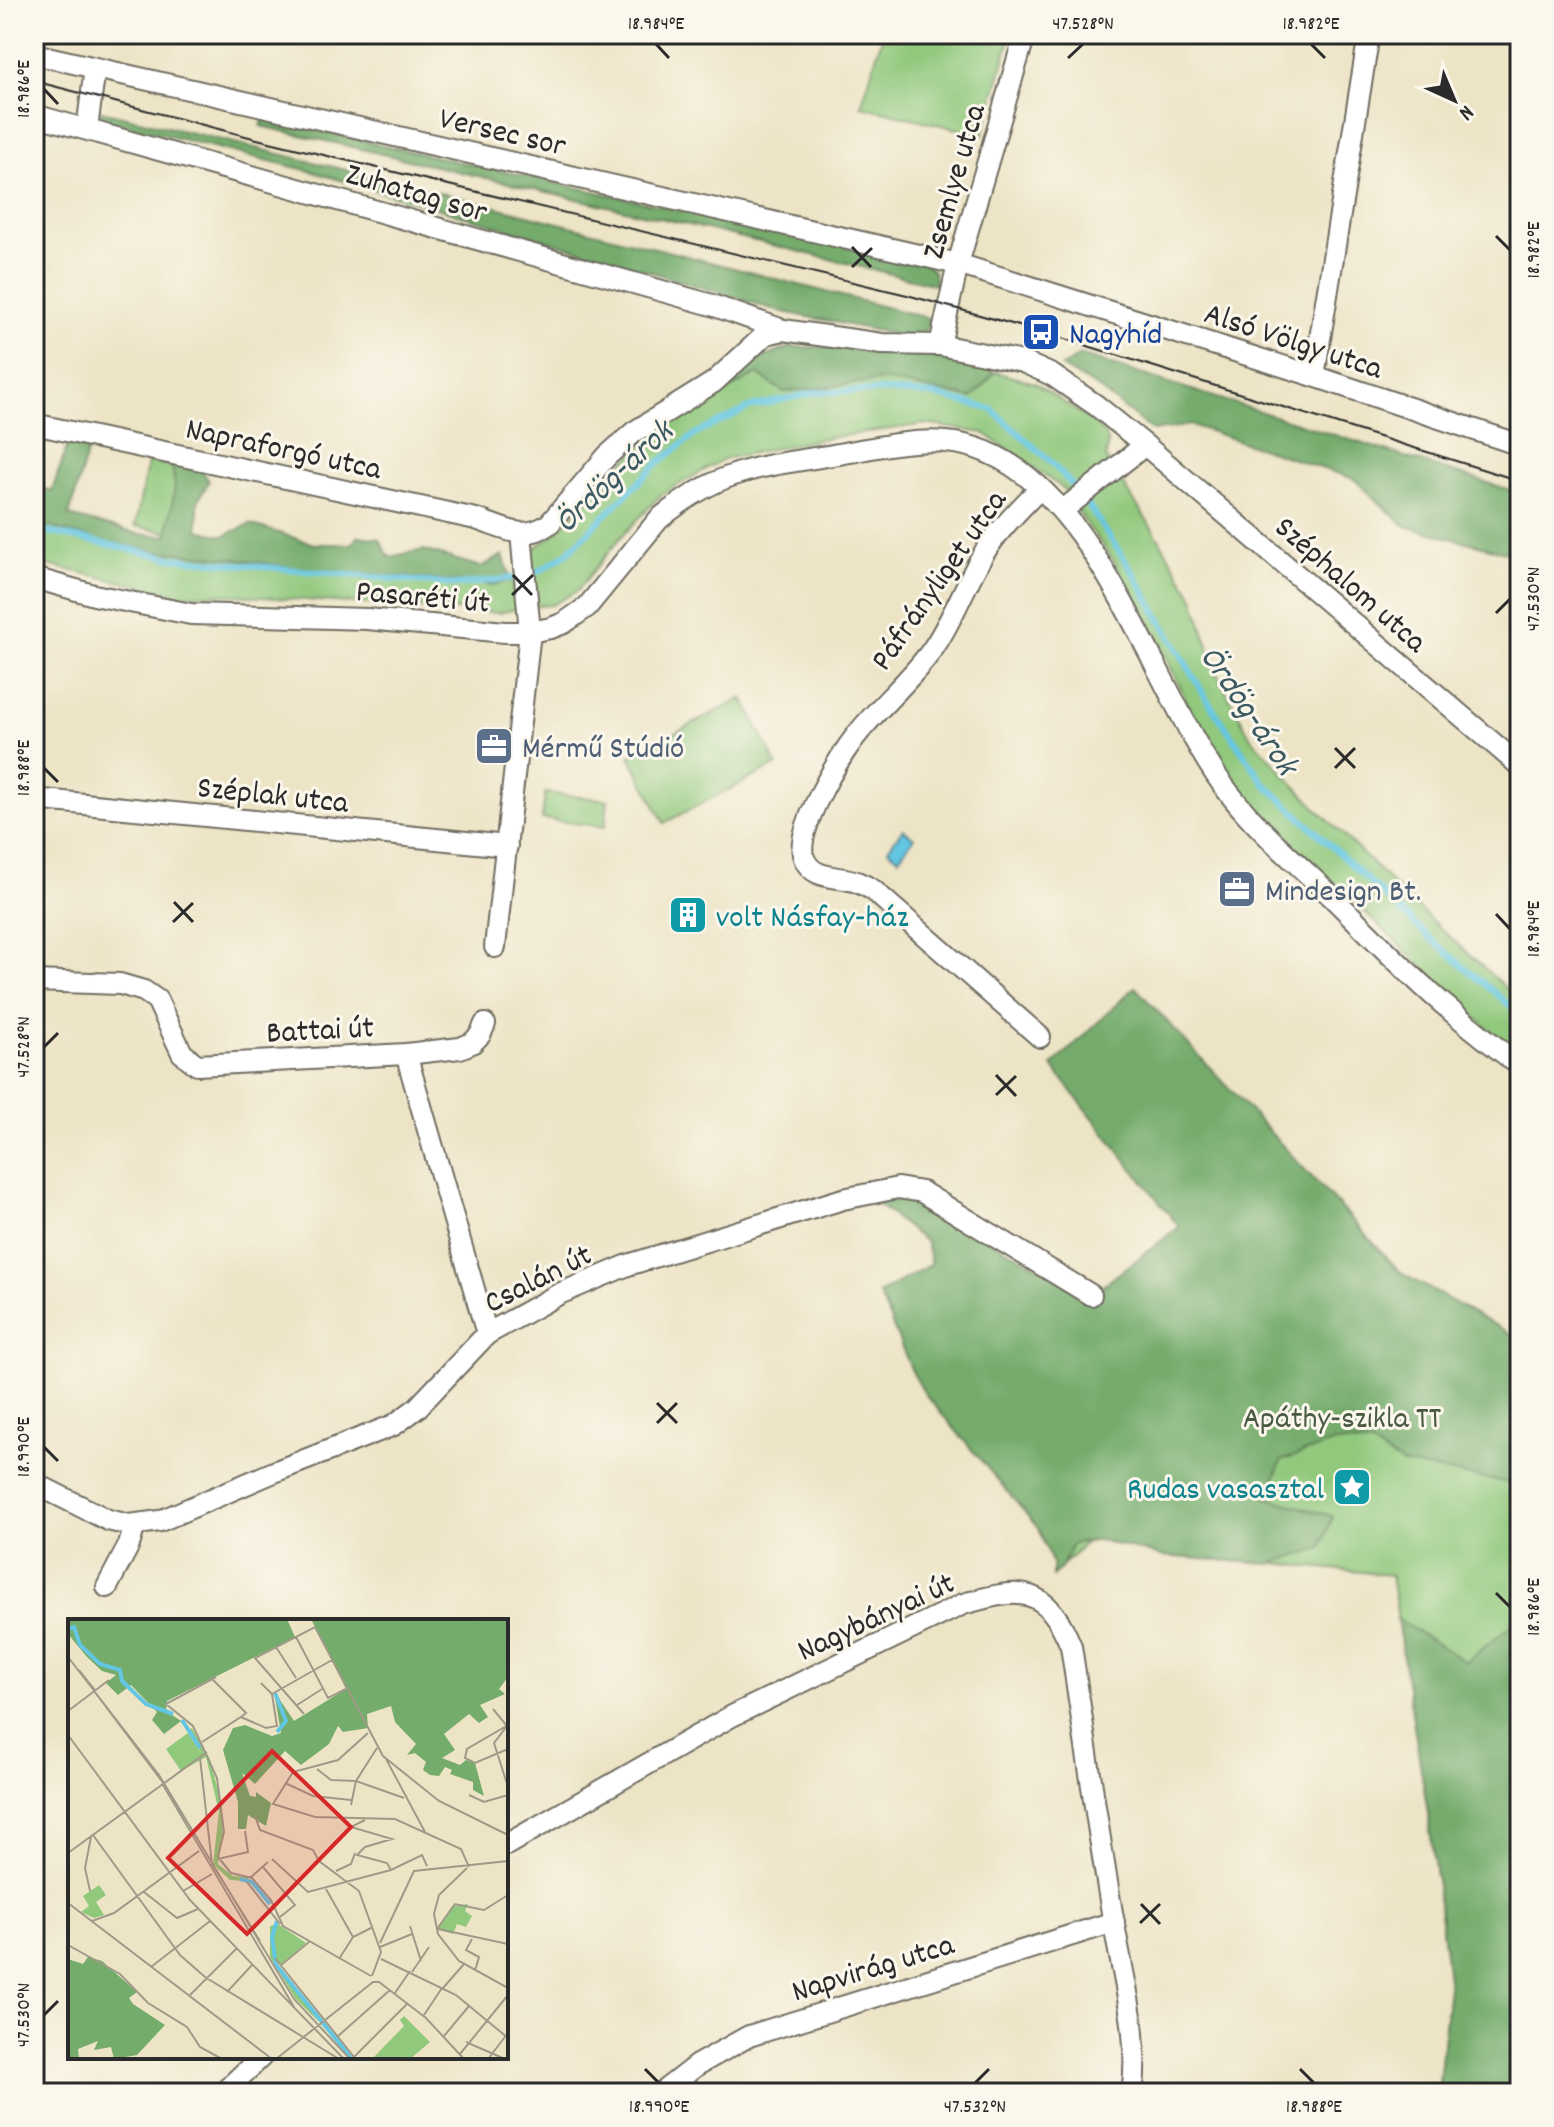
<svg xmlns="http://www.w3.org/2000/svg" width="1554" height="2127" viewBox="0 0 1554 2127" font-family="Dekko,sans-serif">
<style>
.green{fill:#90c87c;stroke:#5e7a54;stroke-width:2}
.forest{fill:#74ac6c;stroke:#506c4c;stroke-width:2}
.water{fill:#63c6e2;stroke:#477886;stroke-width:2}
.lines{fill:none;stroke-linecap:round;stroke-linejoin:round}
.stream{stroke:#63c6e2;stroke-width:6}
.street-casing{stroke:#6f6c61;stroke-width:24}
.street{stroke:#fff;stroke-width:20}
.tram{stroke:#2b2b2b;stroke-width:2}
.ticks{fill:none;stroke:#2b2b2b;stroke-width:3}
.labels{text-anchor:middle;stroke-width:6;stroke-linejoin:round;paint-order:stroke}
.street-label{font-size:32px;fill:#2b2b2b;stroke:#fbf7ec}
.transit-label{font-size:32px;fill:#164399;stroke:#fbf7ec;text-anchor:start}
.service-label{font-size:32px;fill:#4e5e75;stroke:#fbf7ec;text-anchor:start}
.culture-label{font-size:32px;fill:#0d838f;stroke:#fbf7ec;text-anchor:start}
.park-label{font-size:32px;fill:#495a43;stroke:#fbf7ec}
.water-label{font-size:34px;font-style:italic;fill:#3c5a62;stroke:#fbf7ec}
.inset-river{fill:none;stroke:#63c6e2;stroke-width:4}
.inset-road{fill:none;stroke:#9f9a88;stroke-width:2}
.view{fill:#d62828;fill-opacity:0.15;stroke:#d62828;stroke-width:4}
.inset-edge{fill:none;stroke:#2b2b2b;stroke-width:4}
.neatline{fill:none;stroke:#2b2b2b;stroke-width:3}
.ticks-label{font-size:20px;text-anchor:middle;fill:#2b2b2b}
</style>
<rect width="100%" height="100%" fill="#fbf7ec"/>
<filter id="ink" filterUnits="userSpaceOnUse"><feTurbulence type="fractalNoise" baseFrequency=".0125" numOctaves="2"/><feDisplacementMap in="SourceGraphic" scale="16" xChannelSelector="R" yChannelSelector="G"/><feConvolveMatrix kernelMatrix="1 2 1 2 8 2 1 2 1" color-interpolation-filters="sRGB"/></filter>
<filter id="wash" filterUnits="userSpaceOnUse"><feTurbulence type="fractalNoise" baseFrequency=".006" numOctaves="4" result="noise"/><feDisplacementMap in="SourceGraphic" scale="32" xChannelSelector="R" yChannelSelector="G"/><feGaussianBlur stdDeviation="1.8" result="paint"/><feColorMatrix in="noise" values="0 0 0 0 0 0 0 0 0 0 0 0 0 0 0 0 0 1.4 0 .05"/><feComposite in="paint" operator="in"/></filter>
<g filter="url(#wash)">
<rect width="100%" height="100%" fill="#ede4c6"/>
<!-- green -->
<g class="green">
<path d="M883,34l128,1 -28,100 -122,-29z"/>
<path d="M995,372l40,11 59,40 11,12 3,9 -2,14 53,81 36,61 19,68 37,70 70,75 87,86 112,102v56l-46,-41 -231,-220 -37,-53 -53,-114 -41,-71 -27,-36 -20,-32 -81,-57 -58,-9 -106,15 -96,20 -62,35 -42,44 -43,53 -25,14 -16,1 -5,-55 26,-19 79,-82 79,-62 6,6 36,-20 27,18 99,-12 88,18z"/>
<path d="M148,461l52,11 -13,64 -52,-10z"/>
<path d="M34,522l65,19 57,10 81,8 59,9 197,17 18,-5 5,29 -17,4 -281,-19 -38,1 -146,-33z"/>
<path d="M743,698l34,67 -113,58 -34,-67z"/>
<path d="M545,793l63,7 -3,27 -63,-8z"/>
<path d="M876,1203l215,92 247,-91 63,69 119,66v754h-82l11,-106 -20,-168 -38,-244 -120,-12 -110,-7 -61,-16 -14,2 -34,34v-14l-14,-34 -125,-155 -34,-79 52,-30 -5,-22z"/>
</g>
<!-- forest -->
<g class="forest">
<path d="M101,111l345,83 485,125 -5,11 -18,7 -129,-26 -203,-62 -266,-78 -210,-52z"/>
<path d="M264,119l663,145 7,9 2,12 -259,-63 -416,-96z"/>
<path d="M790,347h38l114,11 53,14 -23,26 -89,-18 -99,12 -27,-18 -37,21 -5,-7 42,-28z"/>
<path d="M1080,355l440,138v63l-115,-30 -51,-47 -163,-54 -38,6 -51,-40 -40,-24z"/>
<path d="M68,444l20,5 -19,67 70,18 28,2 8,-50 -4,-27 25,2 13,20 -11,20v29l25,6 27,-12 64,20h37l8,-8 21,3 9,18 35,-7 57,17 22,-12 8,25 -18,5 -197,-17 -59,-9 -81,-8 -57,-10 -65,-19v-36l18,5z"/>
<path d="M1135,987l266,286 119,66v148l-4,-3 -113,-20 -32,-19 -36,-3 -54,19 -14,37 66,18 -12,32 -50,16 -110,-8 -61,-16 -24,3 -5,3 -9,21 -10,9v-14l-14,-34 -113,-134 -12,-21 -34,-79 52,-30 -5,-22 -50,-39 35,-5 180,97 88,-68 -127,-161z"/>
<path d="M1520,1618v475h-82l11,-106 -20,-168 -32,-200 69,43z"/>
</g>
<!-- water -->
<path class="water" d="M903,829l11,9 -15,20 -11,-9z"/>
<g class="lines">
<!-- stream -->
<path class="stream" d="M34,529l138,29 285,27 57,-7 27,-8 26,-17 91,-90 39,-30 54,-26 66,-15 67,-1 50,4 57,14 59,52 31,34 52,77 73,126 58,85 161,151 95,80"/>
</g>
</g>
<g filter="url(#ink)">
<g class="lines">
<defs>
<g id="street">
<path d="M34,54l924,210 356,112 206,69"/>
<path d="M34,115l678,190 71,25 99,14 58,1 83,17 29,13 45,31 48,39 375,321"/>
<path d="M87,129l8,-61"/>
<path d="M940,345l18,-81 67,-230"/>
<path d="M1314,376l55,-342"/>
<path d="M34,424l442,95c28,9 47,23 73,5l58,-68 27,-24 80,-50 52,-48 17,-4"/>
<path d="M1063,510l82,-65"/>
<path d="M34,578l60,17 97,19 176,5 138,13h25l21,-4 13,-5 23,-16 72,-88c21,-17 46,-34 72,-43 36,-13 76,-16 113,-23 34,-6 68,-14 102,-11 145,12 205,252 283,351 28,36 64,67 98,99 40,39 79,81 122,117 23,20 47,38 71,57"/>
<path d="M34,799l473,47"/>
<path d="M495,947l35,-315 -9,-99"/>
<path d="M34,981l86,3 24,7 13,9 25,53 15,12 209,-11 54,-6 12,-5 8,-8 5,-11"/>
<path d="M1040,1037l-167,-147c-5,-3 -11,-6 -16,-8 -19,-7 -44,-1 -53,-24 -11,-25 35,-100 51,-121 24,-31 55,-56 77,-87 21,-30 33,-66 52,-97 15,-24 37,-45 56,-65"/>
<path d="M406,1054l81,280"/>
<path d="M34,1483l74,37 21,5 31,-4 114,-49 120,-47 23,-17 70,-74 72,-40 69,-29 215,-66 55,-11 24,4 169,103"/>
<path d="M107,1587l22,-42 6,-20"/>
<path d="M506,1845l224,-128 233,-113c58,-17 83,-19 108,42 14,93 27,186 43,278 9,55 27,113 18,169"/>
<path d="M223,2093l38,-36"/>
<path d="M661,2093l36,-28 52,-29 365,-114"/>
</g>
</defs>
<!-- street casing -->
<use href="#street" class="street-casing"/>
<!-- street -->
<use href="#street" class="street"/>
<!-- tram -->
<path class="tram" d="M34,81l223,58 650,156 152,42 461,144"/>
</g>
</g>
<!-- ticks -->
<path class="ticks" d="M656,44l13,14M1311,44l14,14M1068,58l15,-14M44,89l14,15M1496,236l14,14M852,247l19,20M852,267l20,-19M513,575l19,20M512,595l21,-20M1496,613l14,-14M1335,748l20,20M44,768l14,14M1335,768l20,-20M174,902l19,20M1496,914l14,15M173,922l20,-19M44,1047l14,-14M996,1075l20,21M996,1095l20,-19M657,1403l20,20M657,1423l20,-20M44,1447l14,14M1496,1593l14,14M1141,1904l19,20M1140,1923l20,-19M44,2015l14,-14M645,2069l14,14M1300,2069l14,14M975,2083l14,-14"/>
<!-- icons -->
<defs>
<symbol id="bus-square" viewBox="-11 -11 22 22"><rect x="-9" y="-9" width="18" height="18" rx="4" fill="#1a4fb4" stroke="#fbf7ec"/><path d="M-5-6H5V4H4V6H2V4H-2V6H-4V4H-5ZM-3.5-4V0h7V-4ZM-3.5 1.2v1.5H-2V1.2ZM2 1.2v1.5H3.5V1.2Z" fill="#fff"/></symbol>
<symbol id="office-square" viewBox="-11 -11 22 22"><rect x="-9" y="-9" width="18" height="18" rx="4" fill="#5c6f8a" stroke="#fbf7ec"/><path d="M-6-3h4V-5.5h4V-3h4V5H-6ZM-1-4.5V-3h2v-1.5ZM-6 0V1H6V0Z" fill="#fff"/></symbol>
<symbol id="building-square" viewBox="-11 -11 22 22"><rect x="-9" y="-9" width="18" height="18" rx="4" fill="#0f9aa8" stroke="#fbf7ec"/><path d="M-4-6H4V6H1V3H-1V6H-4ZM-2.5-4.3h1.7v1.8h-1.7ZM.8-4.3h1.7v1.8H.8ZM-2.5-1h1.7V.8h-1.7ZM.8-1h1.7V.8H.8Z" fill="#fff"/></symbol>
<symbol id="sight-square" viewBox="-11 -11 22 22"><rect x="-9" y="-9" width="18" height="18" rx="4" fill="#0f9aa8" stroke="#fbf7ec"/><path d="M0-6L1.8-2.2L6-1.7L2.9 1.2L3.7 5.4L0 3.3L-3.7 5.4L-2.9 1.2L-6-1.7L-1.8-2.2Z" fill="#fff"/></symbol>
</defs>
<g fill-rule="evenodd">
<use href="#bus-square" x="1019" y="310" width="44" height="44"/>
<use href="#office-square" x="472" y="724" width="44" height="44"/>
<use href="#office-square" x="1215" y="867" width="44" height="44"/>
<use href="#building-square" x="666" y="893" width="44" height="44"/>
<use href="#sight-square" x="1330" y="1465" width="44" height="44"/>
</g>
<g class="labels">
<!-- street labels -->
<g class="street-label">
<text transform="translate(503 130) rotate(13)" y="11">Versec sor</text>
<text transform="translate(952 181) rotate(-74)" y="11">Zsemlye utca</text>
<text transform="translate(417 191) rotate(16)" y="11">Zuhatag sor</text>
<text transform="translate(1294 339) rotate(18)" y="11">Alsó Völgy utca</text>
<text transform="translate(284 447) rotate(12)" y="11">Napraforgó utca</text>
<text transform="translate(937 579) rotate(-55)" y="11">Páfrányliget utca</text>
<text transform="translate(1352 583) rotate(41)" y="11">Széphalom utca</text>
<text transform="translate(423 595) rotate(5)" y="11">Pasaréti út</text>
<text transform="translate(273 793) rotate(6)" y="11">Széplak utca</text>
<text transform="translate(320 1028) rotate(-3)" y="11">Battai út</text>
<text transform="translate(537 1277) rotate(-27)" y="11">Csalán út</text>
<text transform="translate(875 1615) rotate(-25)" y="11">Nagybányai út</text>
<text transform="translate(872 1966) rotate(-17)" y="11">Napvirág utca</text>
</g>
<!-- transit labels -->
<g class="transit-label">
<text x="1069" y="343">Nagyhíd</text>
</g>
<!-- service labels -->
<g class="service-label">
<text x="522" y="757">Mérmű Stúdió</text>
<text x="1265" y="900">Mindesign Bt.</text>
</g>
<!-- culture labels -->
<g class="culture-label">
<text x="716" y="926">volt Násfay-ház</text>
<text x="1324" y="1498" text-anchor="end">Rudas vasasztal</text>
</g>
<!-- park labels -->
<g class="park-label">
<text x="1342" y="1427">Apáthy-szikla TT</text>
</g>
<!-- water labels -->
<g class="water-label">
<text transform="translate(612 475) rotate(-43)" y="12">Ördög-árok</text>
<text transform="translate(1251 709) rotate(56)" y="12">Ördög-árok</text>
</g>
</g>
<!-- overview -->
<g transform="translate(68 1619)">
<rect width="440" height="440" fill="#ede4c6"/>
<path d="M124,109l18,31 11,43 2,31 -5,31 15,12 16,1 -2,4 -17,-1 -17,-16 6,-52 -13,-55 -25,14 -15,-22 22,-16 14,21 -13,-24zM31,266l7,10 -10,7 8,13 -10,3 -13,-6 8,-6 -6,-10zM400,285l-3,7 7,5 -6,11 -9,-3 -4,10 -16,-5 15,-23zM210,305l28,19 -26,22 -6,-6 45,63 -24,-24 -25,-41v-31zM336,397l26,26 -20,17h-38l32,-33 -4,-6z" fill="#90c87c"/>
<path d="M0,0h219l8,18 -128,64 -1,10 15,10 -17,13 -12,-14 5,-8 -26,-27 -13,10 -12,-12 10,-8 -14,-4 -15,-14 -19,-23zM243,0h197v58l-9,12 6,5 -25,11 8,12 -9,6 -10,-9 -25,20 11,16 -13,8 18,7 6,-5 9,3 9,33 -11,-6v-8l-23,-8 2,-4 -7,-3 -6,9 -9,-1 -7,-5 3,-8 -11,-9 -8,2 9,-11 -21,-22 -4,-16 -24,8 1,14 -25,4 -5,-6 -9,18 -28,21 -16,-14 -30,33 -13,-11 8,23 6,1v-5l15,11 -5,23 -18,-11 -2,14h-8v-27l-15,-52 10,-22 12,-3 27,11 9,-3 -7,-42 20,30 52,-32zM20,338l14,4 35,31 -8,6 4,6 32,21 -28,30 -23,4 -3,-12 -17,3 4,-9 -20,8 1,10h-11v-100l15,5z" fill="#74ac6c"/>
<path class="inset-river" d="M0,10l6,-2 6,18 20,19 20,6 2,11 24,23 27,10M207,74l11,28 -9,11M114,101l18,28M172,260l12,3 18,22M209,302l-5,16 4,28 76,94"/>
<path class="inset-road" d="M228,18l32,61 18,-9M208,28l20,31M0,38l91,118 135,224 56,60M11,51l16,20M148,58l-50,27 27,22 24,52 7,54 -6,25M144,60l34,34 -4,3M26,72l70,93M204,75l60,-34M229,86l25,-16M425,90l14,17 -13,17 14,44M0,92l41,-31M236,95l-49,-56 60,-31 68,129 56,45 69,34M440,106l-41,24 -2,9 10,5 33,-14M300,114l-30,27 -45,12 -20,32 42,13 80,2 66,30 8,18M0,116l122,165 154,159M134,123l39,-25 25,11 11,-2 -5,-32 -11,-11M132,139l12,106 48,77M318,140l39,73M249,150l14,11 25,1 48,17M217,164l28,13 38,4M95,166l131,222M401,176l15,7 24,-7M283,186l5,-24 21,-33M187,197l5,14 53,20 6,11 40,30 22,61 -9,24M297,201l-14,7 41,12 -27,8 -8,8 30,8 4,7M25,216l87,120 25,22 134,82M0,234l139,-101M150,238l13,16 21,5 19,22 12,26 88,50M150,240l30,-7 -3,-21M204,240l36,33 83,-22 31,-15 5,11M195,248l32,38 -15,12M399,249l-28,27 -5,19 4,20 21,27 49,27M268,252l15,-7 4,-11M182,259l18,-16M179,263l33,42M258,270l27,48M22,272l-5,-23 6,-31M115,272l29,-17M76,273l33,26 21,-9M0,284l204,156M24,302l22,-8 85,-62M342,307l11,35M369,310l18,-25 29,6 24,-15M370,310l70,15M404,320l-6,11 13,7 -4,14M312,324l34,-72 94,-10M0,326l52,29 28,29 39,24 13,20 22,12M312,328l32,-13M207,339l79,99M271,340l14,-22 20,-10M313,340l75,36 52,43M212,347l29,-24M83,348l59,-46M344,353l17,-25M311,363l47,36 38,41M375,369l21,-24M159,373l26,-28M327,374l15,-22M122,376l47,-47M356,396l18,-27M376,417l25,-30M269,418l53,-47M398,423l39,17M392,435l48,-59M286,438l54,-54M208,440l97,-77h7M420,440l20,-26"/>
<path class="view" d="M204,132l79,76 -104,107 -79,-76z"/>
<rect width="440" height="440" class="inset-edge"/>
</g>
<!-- margin -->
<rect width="1554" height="2127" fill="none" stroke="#fbf7ec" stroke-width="88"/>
<!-- north arrow -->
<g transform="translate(1454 100) rotate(136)" stroke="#fbf7ec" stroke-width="6" paint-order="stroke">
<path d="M0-6L14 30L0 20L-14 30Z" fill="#2b2b2b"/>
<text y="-12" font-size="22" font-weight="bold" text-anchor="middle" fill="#2b2b2b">N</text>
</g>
<rect x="44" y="44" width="1466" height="2039" class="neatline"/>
<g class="ticks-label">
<text x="656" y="29">18.984°E</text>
<text x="1083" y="29">47.528°N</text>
<text x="1311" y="29">18.982°E</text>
<text transform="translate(22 89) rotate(-90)" y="7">18.986°E</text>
<text transform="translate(1532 250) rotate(-90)" y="7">18.982°E</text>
<text transform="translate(1532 599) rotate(-90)" y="7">47.530°N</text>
<text transform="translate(22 768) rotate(-90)" y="7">18.988°E</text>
<text transform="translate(1532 929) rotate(-90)" y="7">18.984°E</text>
<text transform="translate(22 1047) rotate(-90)" y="7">47.528°N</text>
<text transform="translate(22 1447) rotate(-90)" y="7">18.990°E</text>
<text transform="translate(1532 1607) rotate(-90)" y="7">18.986°E</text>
<text transform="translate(22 2015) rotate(-90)" y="7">47.530°N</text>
<text x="659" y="2112">18.990°E</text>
<text x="975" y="2112">47.532°N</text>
<text x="1314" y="2112">18.988°E</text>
</g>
</svg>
